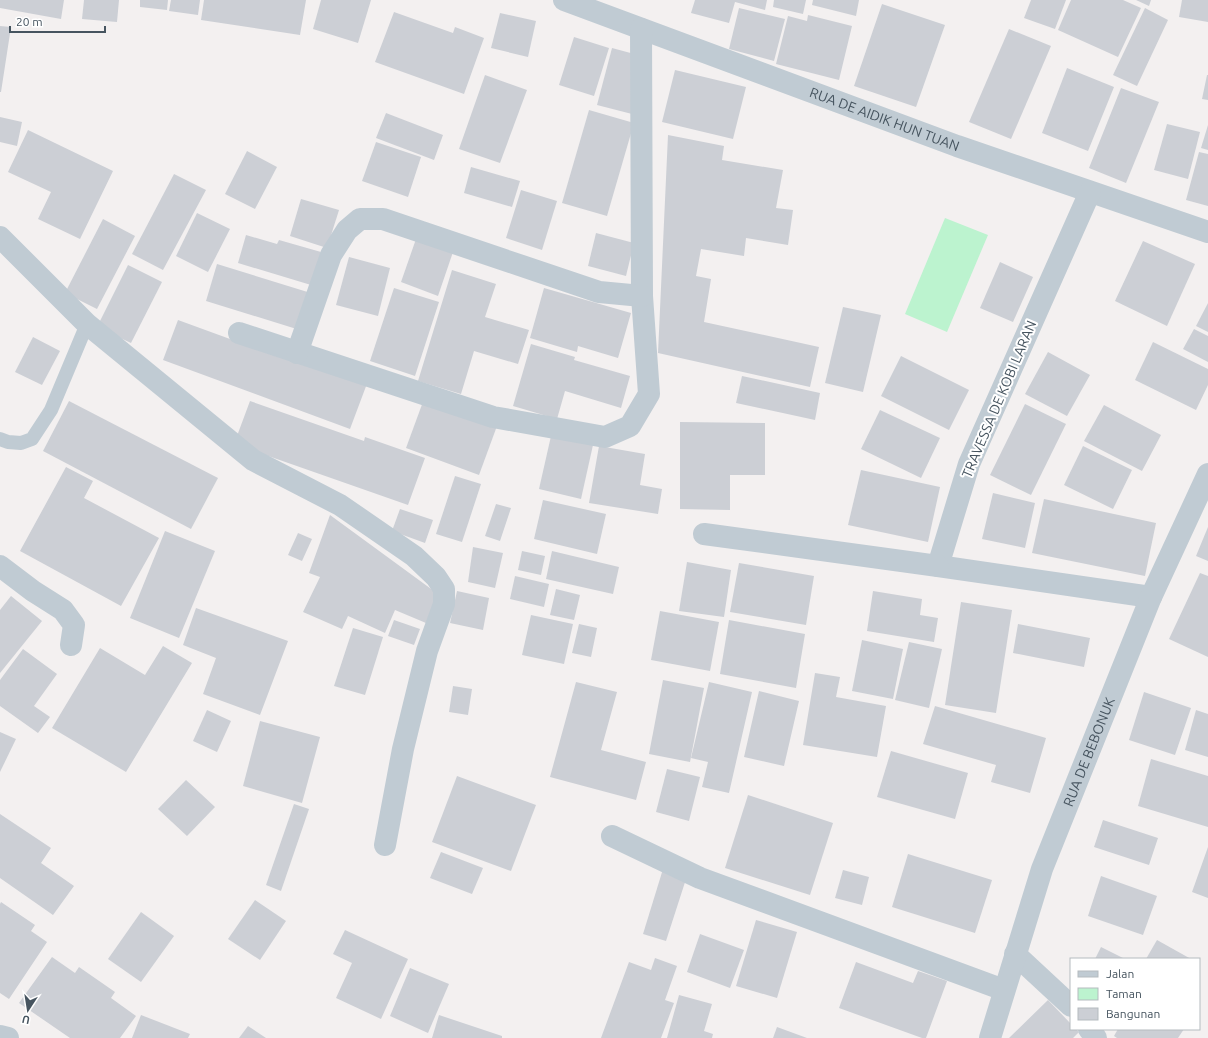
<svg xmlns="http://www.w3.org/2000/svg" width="1208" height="1038" viewBox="0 0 1208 1038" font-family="Ubuntu,sans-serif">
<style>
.green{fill:#bcf3cf}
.building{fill:#cccfd5}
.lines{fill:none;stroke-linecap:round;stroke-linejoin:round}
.service{stroke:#c0cbd3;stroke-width:14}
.minor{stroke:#c0cbd3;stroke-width:22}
.tertiary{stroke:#c0cbd3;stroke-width:22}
.labels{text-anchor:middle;stroke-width:4;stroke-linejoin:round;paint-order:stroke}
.street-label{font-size:14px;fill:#46545f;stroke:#fff}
</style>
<rect width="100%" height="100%" fill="#f3f0f0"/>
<!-- green -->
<path class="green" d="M945,218l43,17 -41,97 -42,-18z"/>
<!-- building -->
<g class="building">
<path d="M0,0h64l-3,19 -61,-11z"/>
<path d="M84,0h35l-2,22 -35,-3z"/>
<path d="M140,0h28l-1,10 -27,-3z"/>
<path d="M171,0h29l-2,15 -29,-4z"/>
<path d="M204,0h102l-6,35 -99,-15z"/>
<path d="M321,0h50l-13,43 -45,-14z"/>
<path d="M695,0h72l-2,10 -30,-8 -6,21 -38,-10z"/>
<path d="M774,0h32l-3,14 -30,-7z"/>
<path d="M813,0h46l-3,16 -44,-11z"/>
<path d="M1031,0h35l-11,29 -31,-11z"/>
<path d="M1071,0h52l18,8 -23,49 -60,-27z"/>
<path d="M1136,0h15l-2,6z"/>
<path d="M1182,0h26v22l-29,-5z"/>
<path d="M882,4l63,21 -29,82 -62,-21z"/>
<path d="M739,8l46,11 -11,42 -45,-12z"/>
<path d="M1145,8l23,12 -31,66 -24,-11z"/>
<path d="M394,12l59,21 2,-6 29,11 -20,56 -89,-32z"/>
<path d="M500,13l36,8 -8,36 -37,-9z"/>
<path d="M808,15l44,11 -13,54 -63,-16 12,-48 19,5z"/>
<path d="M0,26l11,1 -10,65h-1z"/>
<path d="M1009,29l42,17 -40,93 -42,-17z"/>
<path d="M574,37l35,11 -15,48 -35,-11z"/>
<path d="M612,48l26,7 -6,59 -35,-9z"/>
<path d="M1067,68l47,19 -26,64 -46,-18z"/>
<path d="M675,70l71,17 -13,52 -71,-17z"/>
<path d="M485,75l42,15 -27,73 -41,-14z"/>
<path d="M1207,75h1v25l-6,-1z"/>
<path d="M1121,88l38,14 -33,81 -37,-15z"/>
<path d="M589,110l45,13 -27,93 -45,-13z"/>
<path d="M386,113l57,22 -9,25 -58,-22z"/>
<path d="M0,117l22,5 -5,24 -17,-4z"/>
<path d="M1167,124l33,8 -12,47 -34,-9z"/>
<path d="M1208,125v25l-7,-2z"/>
<path d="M28,130l85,41 -33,68 -42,-20 13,-27 -43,-20z"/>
<path d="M668,135l56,11 -2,14 61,10 -7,38 17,2 -5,35 -42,-7 -2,18 -43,-7 -5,27 15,3 -7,43 115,25 -9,40 -152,-34z"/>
<path d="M376,142l45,15 -13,40 -46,-16z"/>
<path d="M247,151l30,16 -22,42 -30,-15z"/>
<path d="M1199,152l9,2v52l-22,-6z"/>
<path d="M471,167l49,14 -8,26 -48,-14z"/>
<path d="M174,174l32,16 -43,80 -31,-16z"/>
<path d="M521,190l36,11 -15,49 -36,-12z"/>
<path d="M301,199l38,11 -12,38 -37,-12z"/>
<path d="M197,213l33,16 -22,43 -32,-16z"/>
<path d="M103,219l32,17 -38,73 -32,-16z"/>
<path d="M596,233l38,10 -8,33 -38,-10z"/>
<path d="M246,235l31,9 2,-4 42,12 -10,33 -73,-22z"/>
<path d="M416,239l37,13 -15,44 -37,-14z"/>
<path d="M1143,241l52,23 -28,62 -52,-25z"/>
<path d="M349,257l41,11 -12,48 -42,-11z"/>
<path d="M1000,262l33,15 -20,45 -33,-14z"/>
<path d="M217,264l97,30 -11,37 -97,-30z"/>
<path d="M128,265l34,17 -31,61 -34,-16z"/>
<path d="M452,270l44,14 -11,33 44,13 -11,34 -44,-13 -13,43 -43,-13z"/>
<path d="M394,288l45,14 -24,74 -45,-15z"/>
<path d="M544,288l87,25 -13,45 -40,-12 -1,6 -47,-14z"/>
<path d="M1208,303v29l-12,-6z"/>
<path d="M843,307l38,8 -18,77 -38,-9z"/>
<path d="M178,320l93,34 97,27 -18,48 -187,-69z"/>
<path d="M1194,329l14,7v26l-25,-13z"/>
<path d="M33,337l27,14 -18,34 -27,-13z"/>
<path d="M1153,342l55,27v16l-12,25 -61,-30z"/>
<path d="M531,344l44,13 -1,3 56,16 -9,32 -56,-17 -8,28 -44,-13z"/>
<path d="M1048,352l42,23 -23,41 -42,-22z"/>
<path d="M901,356l68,34 -20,40 -68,-34z"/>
<path d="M742,376l78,17 -5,27 -79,-17z"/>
<path d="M424,399l73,27 -18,49 -73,-27z"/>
<path d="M69,401l149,77 -27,51 -148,-78z"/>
<path d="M250,401l114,40 1,-4 60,21 -17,47 -174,-61z"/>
<path d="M1025,404l41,20 -35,71 -41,-20z"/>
<path d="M1104,405l57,30 -19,36 -58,-30z"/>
<path d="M880,410l60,28 -19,40 -60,-29z"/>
<path d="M680,422l85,1v52h-35v35l-50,-1z"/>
<path d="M551,436l42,9 -12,54 -42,-10z"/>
<path d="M599,446l46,8 -5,31 22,4 -4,25 -69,-11z"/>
<path d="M1083,446l49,24 -19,39 -49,-24z"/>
<path d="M66,467l27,14 -9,17 75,40 -38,68 -101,-55z"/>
<path d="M861,470l79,17 -12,55 -80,-17z"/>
<path d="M455,476l26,8 -19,58 -26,-8z"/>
<path d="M993,493l42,10 -10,45 -43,-9z"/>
<path d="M1044,499l112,24 -11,53 -113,-23z"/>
<path d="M543,500l63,14 -9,40 -63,-15z"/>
<path d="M496,504l15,4 -11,33 -15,-5z"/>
<path d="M400,509l33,11 -8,23 -33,-12z"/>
<path d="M330,515l108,79 -12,29 -31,-13 -10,23 -37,-17 -6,13 -39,-17 17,-35 -11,-4z"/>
<path d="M1208,527v34l-12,-5z"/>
<path d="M165,531l50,20 -36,87 -49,-20z"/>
<path d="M298,533l14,6 -10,22 -14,-6z"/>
<path d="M473,547l30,6 -8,35 -27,-6z"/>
<path d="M522,551l23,5 -4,19 -23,-5z"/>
<path d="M552,551l67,16 -6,27 -67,-15z"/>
<path d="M687,562l44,8 -7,47 -45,-6z"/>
<path d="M739,563l75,13 -8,49 -76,-13z"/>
<path d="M1200,573l8,3v81l-39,-18z"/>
<path d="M515,576l34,8 -5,23 -34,-8z"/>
<path d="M556,589l24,6 -6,25 -24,-5z"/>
<path d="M457,591l32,7 -6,32 -33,-7z"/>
<path d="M873,591l49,8 -2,16 18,3 -4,24 -67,-11z"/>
<path d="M11,596l31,25 -42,52v-63z"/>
<path d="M961,602l51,8 -16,103 -51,-8z"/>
<path d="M196,608l92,33 -28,74 -57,-21 13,-36 -33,-13z"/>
<path d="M660,611l59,11 -9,49 -59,-11z"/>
<path d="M531,615l42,9 -9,40 -42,-9z"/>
<path d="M394,620l26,9 -6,16 -26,-9z"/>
<path d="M729,620l76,14 -9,54 -76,-14z"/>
<path d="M579,624l18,4 -6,29 -19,-4z"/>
<path d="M1018,624l72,14 -6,29 -71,-14z"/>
<path d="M353,628l30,9 -18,58 -31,-9z"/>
<path d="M862,640l41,9 -10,50 -41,-8z"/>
<path d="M909,642l33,7 -13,59 -34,-8z"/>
<path d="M163,646l29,17 -66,109 -74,-44 48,-80 45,27z"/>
<path d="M23,649l34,25 -23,32 16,11 -12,16 -38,-27v-26z"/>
<path d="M815,673l25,4 -4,20 50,9 -9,51 -74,-12z"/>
<path d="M663,680l41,8 -14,74 -41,-8z"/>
<path d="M576,682l41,10 -16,58 45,12 -10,38 -86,-23z"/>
<path d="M709,682l43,10 -23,101 -27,-6 6,-25 -17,-4z"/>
<path d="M453,686l19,3 -4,26 -19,-3z"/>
<path d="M759,691l40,10 -15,65 -40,-9z"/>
<path d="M1144,692l47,16 -16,47 -46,-15z"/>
<path d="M935,706l111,32 -16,55 -39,-11 5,-17 -73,-21z"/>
<path d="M207,710l24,11 -14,31 -24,-11z"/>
<path d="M1196,710l12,4v43l-23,-7z"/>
<path d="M260,721l60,16 -18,66 -59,-17z"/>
<path d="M0,732l16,7 -16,33z"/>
<path d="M891,751l77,22 -13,46 -78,-22z"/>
<path d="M1151,759l57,17v51l-70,-21z"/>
<path d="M667,769l33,8 -11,44 -33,-9z"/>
<path d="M457,776l79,29 -25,66 -79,-29z"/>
<path d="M186,780l29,27 -28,29 -29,-27z"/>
<path d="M748,795l85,28 -23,72 -85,-27z"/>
<path d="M294,804l15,5 -28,82 -15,-6z"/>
<path d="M0,814l51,34 -10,15 33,23 -21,29 -53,-37z"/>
<path d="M1103,820l55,18 -9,27 -55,-18z"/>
<path d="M1208,847v51l-16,-6z"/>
<path d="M441,852l42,16 -11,26 -42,-16z"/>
<path d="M908,854l84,26 -17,53 -83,-26z"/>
<path d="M663,869l24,7 -21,65 -23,-7z"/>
<path d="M843,870l26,7 -7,28 -27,-7z"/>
<path d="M1101,876l56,20 -14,39 -55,-19z"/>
<path d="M255,900l31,21 -26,39 -32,-21z"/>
<path d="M1,902l34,23 -4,6 16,11 -38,57 -9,-6v-89z"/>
<path d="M141,912l33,24 -33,46 -33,-23z"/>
<path d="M756,920l41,12 -20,66 -41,-12z"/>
<path d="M345,930l63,29 -27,60 -45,-21 16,-35 -19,-9z"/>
<path d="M700,934l44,16 -14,38 -43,-16z"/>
<path d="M1157,940l34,19h-45z"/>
<path d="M1101,947l24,12h-30z"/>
<path d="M52,957l23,16 4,-6 36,25 -4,6 25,18 -16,22h-50l-51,-35z"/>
<path d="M655,958l22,8 -12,34 9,3 -13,35h-60l28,-76 22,8z"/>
<path d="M856,962l57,21 5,-12 29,10 -21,57h-4l-83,-30z"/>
<path d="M410,968l39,16 -21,49 -38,-17z"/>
<path d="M679,995l33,9 -8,27 9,3 -1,4h-45z"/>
<path d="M1048,1000l23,24v5h5l3,3 -6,6h-64z"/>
<path d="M141,1015l49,19 -2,4h-56z"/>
<path d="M439,1015l63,21v2h-70z"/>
<path d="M248,1026l18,12h-27z"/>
<path d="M777,1027l30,11h-34z"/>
<path d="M1118,1029h66l-6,9h-61l-3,-2z"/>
</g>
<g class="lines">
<!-- service -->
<path class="service" d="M0,439l8,3 13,1 11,-4 19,-29 36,-86"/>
<!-- minor -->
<g class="minor">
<path id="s1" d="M564,0l393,146 251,86"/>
<path d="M1090,192l-121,272 -31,102 213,31"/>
<path d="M0,237l87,87 166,136 87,45 74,51 22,21 8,12v15l-17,47 -24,98 -18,96"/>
<path d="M239,333l254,84 112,20 25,-11 19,-32 -7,-98 -1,-267"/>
<path d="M297,353l34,-98 16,-25 13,-11h23l216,73 43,4"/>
<path d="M704,534l234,32"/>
<path d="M0,566l33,25 30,19 11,15 -3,20"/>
<path d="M612,836l88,42 304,112"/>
<path d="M1015,954l56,52"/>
<path d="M1089,1029l7,9"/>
<path d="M0,1036l8,2"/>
</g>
<!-- tertiary -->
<path class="tertiary" id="s2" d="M990,1038l52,-169 109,-272 57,-123"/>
</g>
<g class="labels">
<!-- street labels -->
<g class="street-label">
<text dy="5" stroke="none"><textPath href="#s1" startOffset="342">RUA DE AIDIK HUN TUAN</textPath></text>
<text transform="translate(999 399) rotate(-67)" y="5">TRAVESSA DE KOBI LARAN</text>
<text dy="5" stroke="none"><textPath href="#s2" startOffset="303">RUA DE BEBONUK</textPath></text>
</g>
</g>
<!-- legend -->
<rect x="1070" y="958" width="130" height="72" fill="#ffffff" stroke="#b5bbbf"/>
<rect x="1078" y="971" width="20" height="6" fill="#c0cbd3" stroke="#b5bbbf"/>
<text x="1106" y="978" font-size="12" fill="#46545f">Jalan</text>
<rect x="1078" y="988" width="20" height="12" fill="#bcf3cf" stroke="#b5bbbf"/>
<text x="1106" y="998" font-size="12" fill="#46545f">Taman</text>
<rect x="1078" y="1008" width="20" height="12" fill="#cccfd5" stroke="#b5bbbf"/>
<text x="1106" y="1018" font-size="12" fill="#46545f">Bangunan</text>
<!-- north arrow -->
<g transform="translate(28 1010) rotate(192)" stroke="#ffffff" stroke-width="3" paint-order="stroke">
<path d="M0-3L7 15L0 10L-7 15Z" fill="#46545f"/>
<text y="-6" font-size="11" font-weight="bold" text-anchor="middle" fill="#46545f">U</text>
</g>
<!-- scale -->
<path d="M10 26v6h95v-6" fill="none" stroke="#46545f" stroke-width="2"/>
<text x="16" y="26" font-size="12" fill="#46545f" stroke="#ffffff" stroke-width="3" paint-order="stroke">20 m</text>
</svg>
